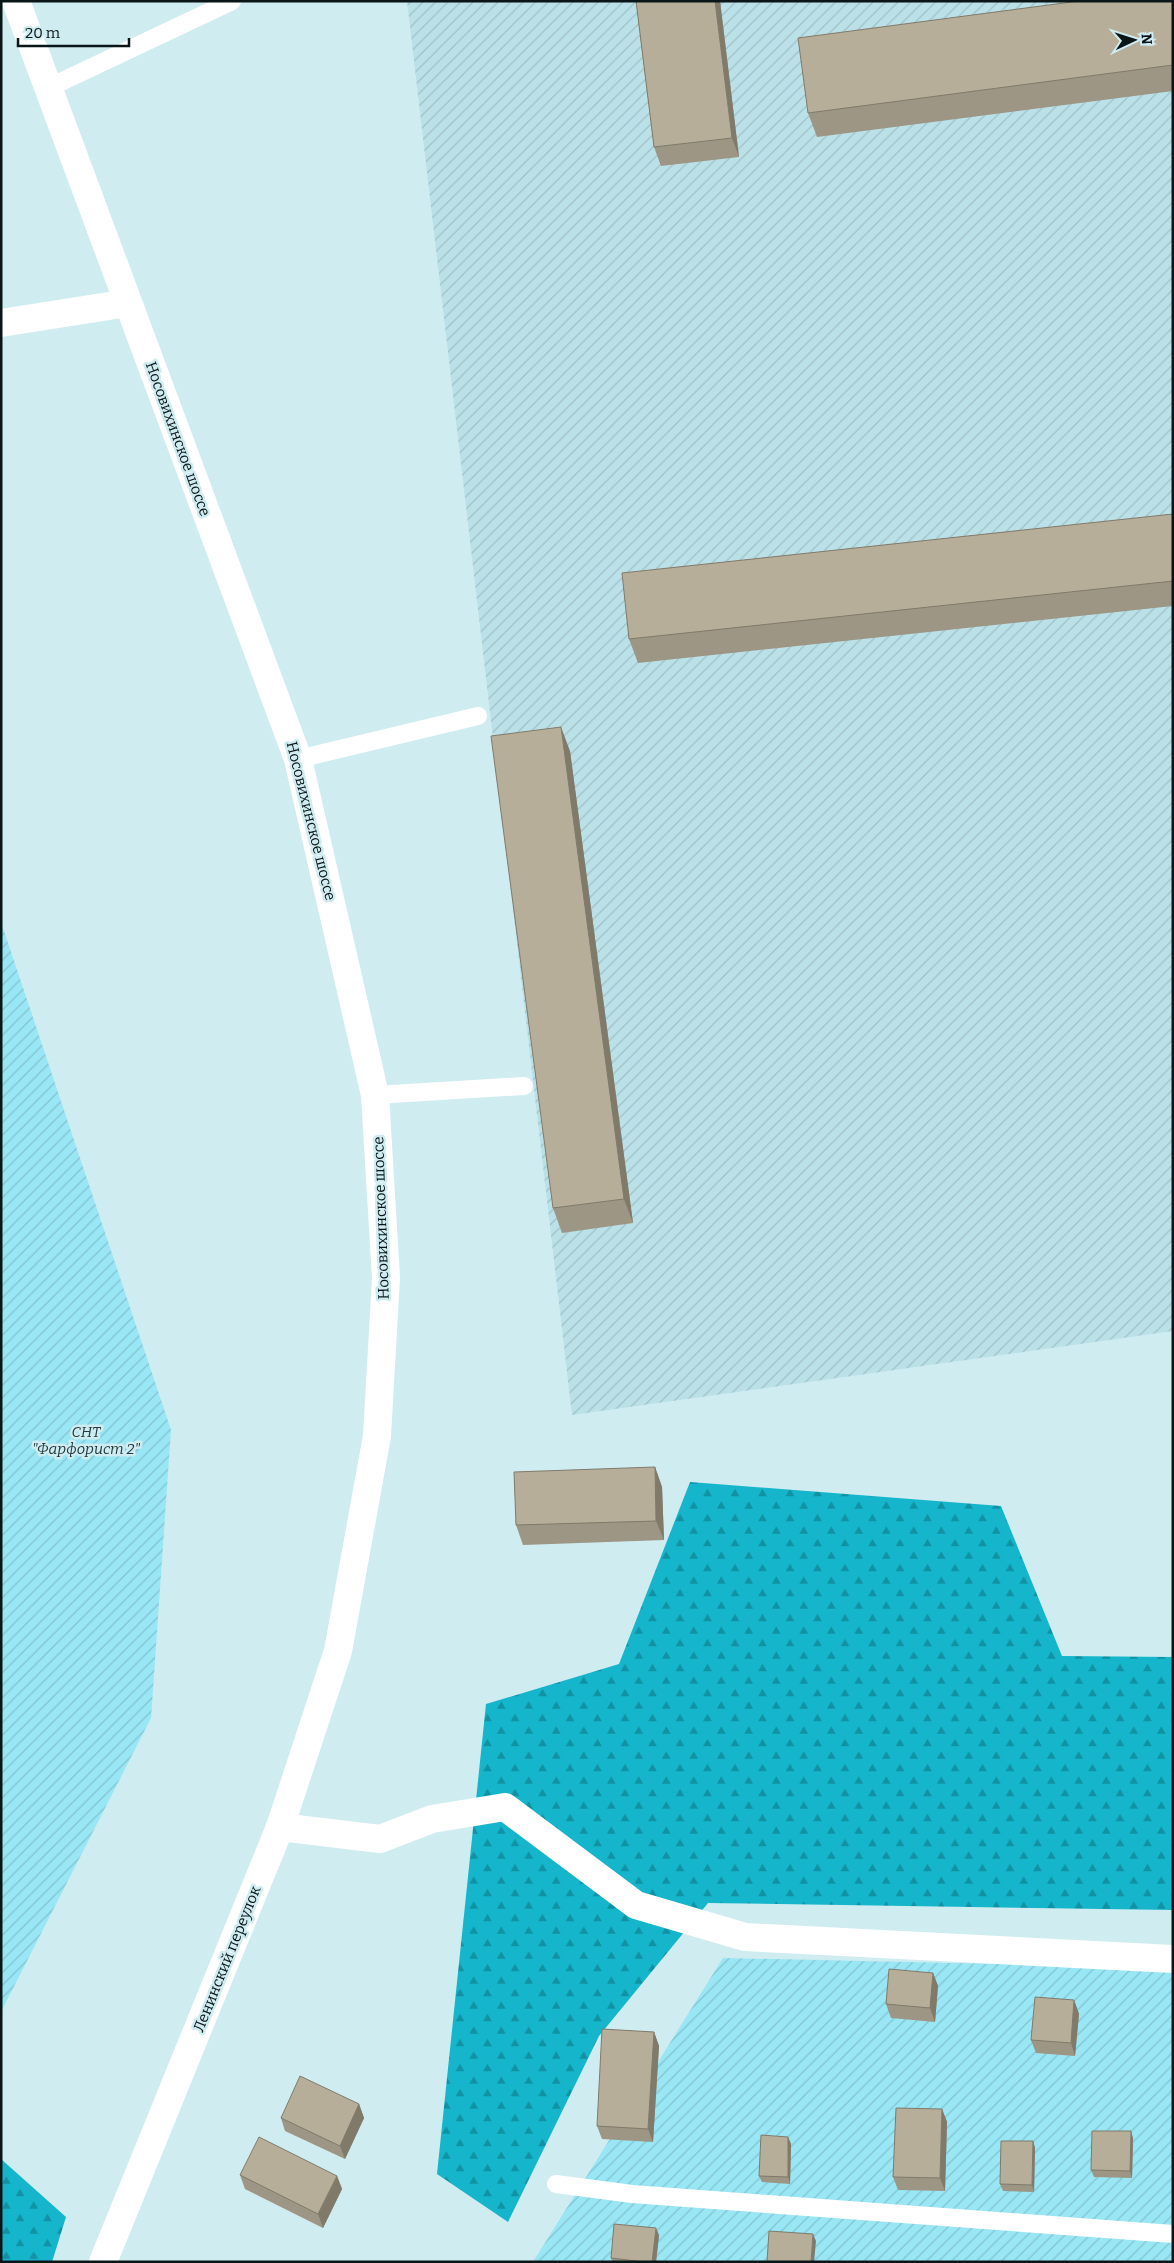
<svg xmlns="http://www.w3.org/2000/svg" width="1174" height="2263" viewBox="0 0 1174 2263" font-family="Bitter,serif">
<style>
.industrial{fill:url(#industrial-furrows)}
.forest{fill:url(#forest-firs)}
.garden{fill:url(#garden-furrows)}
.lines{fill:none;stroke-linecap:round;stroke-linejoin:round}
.service{stroke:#fff;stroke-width:18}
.minor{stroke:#fff;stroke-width:28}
.secondary{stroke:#fff;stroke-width:28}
.wall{fill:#9d9684}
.shaded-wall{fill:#807a6b}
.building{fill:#b7ae99;stroke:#807a6b}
.labels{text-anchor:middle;stroke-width:5;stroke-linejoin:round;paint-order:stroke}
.street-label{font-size:15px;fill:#0a1517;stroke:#cfecf1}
.park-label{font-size:15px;font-style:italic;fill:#233a3e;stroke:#cfecf1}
</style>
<defs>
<pattern id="industrial-furrows" width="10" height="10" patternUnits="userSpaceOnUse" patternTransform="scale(1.25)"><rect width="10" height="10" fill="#bbe1e8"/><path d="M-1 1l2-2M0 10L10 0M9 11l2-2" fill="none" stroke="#9fc0c6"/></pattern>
<pattern id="forest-firs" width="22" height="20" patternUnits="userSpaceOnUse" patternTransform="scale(1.25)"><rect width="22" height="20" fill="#15b5cb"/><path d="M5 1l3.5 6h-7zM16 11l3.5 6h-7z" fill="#1192a4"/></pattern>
<pattern id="garden-furrows" width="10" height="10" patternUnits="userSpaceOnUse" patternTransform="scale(1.25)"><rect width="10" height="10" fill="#99e6f4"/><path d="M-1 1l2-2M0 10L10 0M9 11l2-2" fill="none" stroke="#82c4d0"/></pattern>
</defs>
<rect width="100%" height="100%" fill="#cfecf1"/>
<!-- industrial -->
<path class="industrial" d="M407,1h766v1330l-601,84z"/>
<!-- forest -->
<g class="forest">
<path d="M690,1482l311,24 61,150 111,1v253l-465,-7 -109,133 -91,186 -71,-48 49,-470 133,-40z"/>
<path d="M1,2159l65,58 -14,45h-51z"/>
</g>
<!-- garden -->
<g class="garden">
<path d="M1,922l170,508 -20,288 -150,294z"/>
<path d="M723,1958l450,10v294h-640z"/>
</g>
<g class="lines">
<!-- service -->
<g class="service">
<path d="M48,88l184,-87"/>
<path d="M298,759l180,-43"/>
<path d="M375,1095l149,-9"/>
<path d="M556,2184l76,10 541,40"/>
</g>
<!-- minor -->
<g class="minor">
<path d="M1,323l127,-20"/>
<path d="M280,1827l100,12 52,-20 73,-12 131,98 109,32 428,22"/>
</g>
<!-- secondary -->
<path class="secondary" d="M16,1l282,758 77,336 11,183 -9,158 -39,215 -58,176 -177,435"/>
</g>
<!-- wall -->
<g class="wall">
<path d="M636,1h84l19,156 -78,9 -7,-19z"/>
<path d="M1173,1v90l-356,46 -9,-24z"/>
<path d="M1173,514v92l-535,57 -9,-24z"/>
<path d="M570,751l63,472 -71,10 -9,-25z"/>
<path d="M655,1467l7,20 2,53 -141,5 -7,-20z"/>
<path d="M933,1973l5,13 -3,36 -44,-4 -5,-14z"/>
<path d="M1074,2000l5,14 -4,42 -39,-3 -5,-13z"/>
<path d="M654,2032l5,14 -6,96 -51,-3 -5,-13z"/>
<path d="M359,2104l5,14 -19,41 -60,-28 -4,-13z"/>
<path d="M942,2109l5,13 -2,69 -47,-1 -5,-13z"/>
<path d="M788,2137l3,7 -1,40 -28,-2 -3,-6z"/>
<path d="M1133,2138l-1,40 -38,-1 -3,-7z"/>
<path d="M1033,2141l2,7 -1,44 -31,-1 -3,-7z"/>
<path d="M240,2175l97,1 5,13 -19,39 -78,-39z"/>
<path d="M659,2235l-3,27h-44l-1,-4z"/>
</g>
<!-- shaded-wall -->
<g class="shaded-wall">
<path d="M715,1h5l19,156 -7,-19z"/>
<path d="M561,727l9,24 63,472 -9,-24z"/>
<path d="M655,1467l7,20 2,53 -8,-19z"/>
<path d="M933,1973l5,13 -3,36 -5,-14z"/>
<path d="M1074,2000l5,14 -4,42 -4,-13z"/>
<path d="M654,2032l5,14 -6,96 -5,-13z"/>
<path d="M359,2104l5,14 -19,41 -5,-13z"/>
<path d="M942,2109l5,13 -2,69 -5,-13z"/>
<path d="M1131,2131l2,7 -1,40 -2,-7z"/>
<path d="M788,2137l3,7 -1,40 -2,-7z"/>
<path d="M1033,2141l2,7 -1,44 -2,-7z"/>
<path d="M337,2176l5,13 -19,39 -5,-14z"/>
<path d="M656,2228l3,7 -3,27h-4z"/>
<path d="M813,2234l3,7 -2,21h-3z"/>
</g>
<!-- building -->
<g class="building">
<path d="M636,1h79l17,137 -78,9z"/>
<path d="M1079,1h94v64l-365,48 -10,-75z"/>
<path d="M1173,514v67l-544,58 -7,-66z"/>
<path d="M561,727l63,472 -71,9 -62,-472z"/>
<path d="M655,1467l1,54 -140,4 -2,-53z"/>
<path d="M889,1969l44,4 -3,35 -44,-4z"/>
<path d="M1035,1997l39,3 -3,43 -40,-3z"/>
<path d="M602,2029l52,3 -6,97 -51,-3z"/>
<path d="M300,2076l59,28 -19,42 -59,-28z"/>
<path d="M896,2108l46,1 -2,69 -47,-1z"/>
<path d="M1092,2131h39l-1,40 -39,-1z"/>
<path d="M761,2135l27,2v40l-29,-1z"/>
<path d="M259,2137l78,39 -19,38 -78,-39z"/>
<path d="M1001,2141h32l-1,44 -32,-1z"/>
<path d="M614,2224l42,4 -4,34h-7l-34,-4z"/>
<path d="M769,2231l44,3 -2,28h-44z"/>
</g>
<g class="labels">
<!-- street labels -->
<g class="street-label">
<text transform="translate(178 439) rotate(70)" y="5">Носовихинское шоссе</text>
<text transform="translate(311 821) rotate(76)" y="5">Носовихинское шоссе</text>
<text transform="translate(381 1218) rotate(-92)" y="5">Носовихинское шоссе</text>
<text transform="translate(227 1959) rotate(-68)" y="5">Ленинский переулок</text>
</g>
<!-- park labels -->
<g class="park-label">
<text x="86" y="1437">СНТ<tspan x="86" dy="17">"Фарфорист 2"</tspan></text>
</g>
</g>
<!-- border -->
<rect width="1174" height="2263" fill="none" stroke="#0a1517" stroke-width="5"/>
<!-- north arrow -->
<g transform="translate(1134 40) rotate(86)" stroke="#cfecf1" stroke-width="4" paint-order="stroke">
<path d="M0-4L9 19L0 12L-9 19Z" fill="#0a1517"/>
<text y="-8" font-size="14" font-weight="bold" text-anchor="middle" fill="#0a1517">N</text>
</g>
<!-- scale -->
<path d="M18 38v8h111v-8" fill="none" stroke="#0a1517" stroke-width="2.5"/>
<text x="25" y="38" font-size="15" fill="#0a1517" stroke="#cfecf1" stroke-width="4" paint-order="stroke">20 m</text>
</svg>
